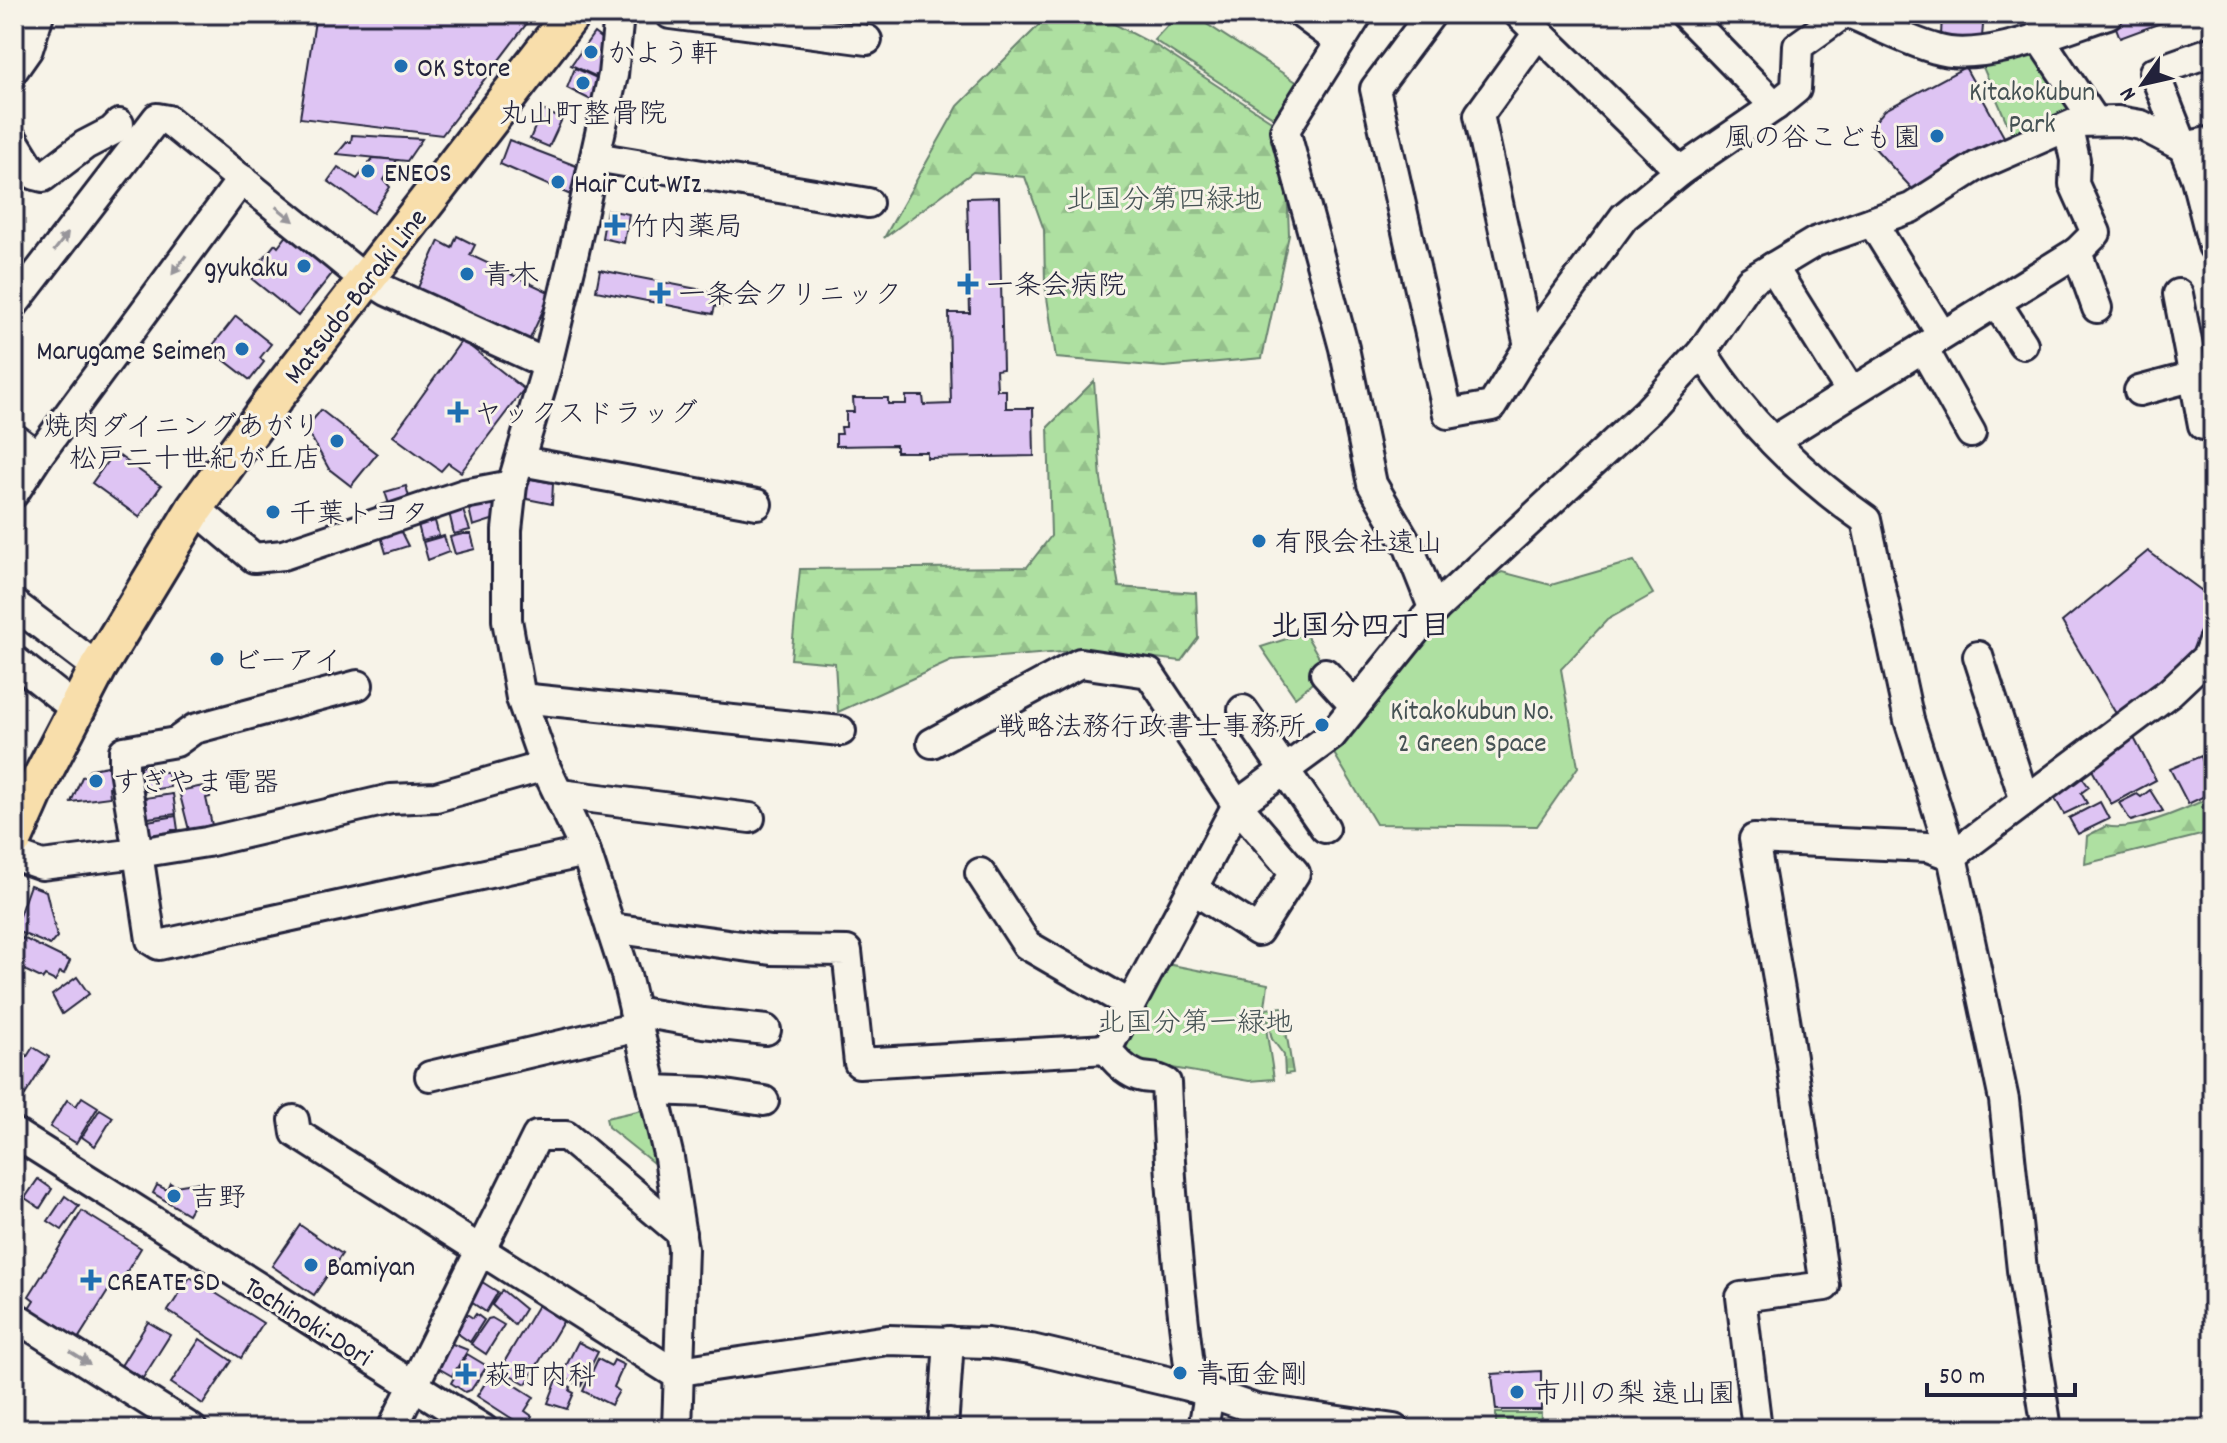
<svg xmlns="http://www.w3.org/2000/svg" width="2227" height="1443" viewBox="0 0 2227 1443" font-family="Dekko,'Klee One',sans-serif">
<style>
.green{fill:#aee0a1;stroke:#68816e;stroke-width:2}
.forest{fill:url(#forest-firs);stroke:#68816e;stroke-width:2}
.cemetery{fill:url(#cemetery-stones);stroke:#68816e;stroke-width:2}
.building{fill:#dec4f3;stroke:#22223b;stroke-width:2}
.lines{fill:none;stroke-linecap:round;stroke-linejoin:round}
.minor-casing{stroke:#22223b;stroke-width:34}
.major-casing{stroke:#22223b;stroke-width:42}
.minor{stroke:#f7f3e8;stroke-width:28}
.major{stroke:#f8deab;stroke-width:36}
.oneway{fill:#97959a}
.poi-dot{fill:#1f6fb2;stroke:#f7f3e8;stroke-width:3}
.labels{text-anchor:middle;stroke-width:6;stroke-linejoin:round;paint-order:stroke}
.poi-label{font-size:28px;fill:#22223b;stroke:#f7f3e8;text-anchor:start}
.park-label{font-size:28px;fill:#455254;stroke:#f7f3e8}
.street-label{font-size:28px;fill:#22223b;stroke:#f7f3e8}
.neighbourhood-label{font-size:30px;font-weight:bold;fill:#22223b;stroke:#f7f3e8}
</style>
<defs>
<pattern id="forest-firs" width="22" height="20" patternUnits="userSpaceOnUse" patternTransform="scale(2)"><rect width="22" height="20" fill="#aee0a1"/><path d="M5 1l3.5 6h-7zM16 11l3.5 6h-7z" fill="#95c08c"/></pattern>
<pattern id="cemetery-stones" width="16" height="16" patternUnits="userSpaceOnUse" patternTransform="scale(2)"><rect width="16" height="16" fill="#aee0a1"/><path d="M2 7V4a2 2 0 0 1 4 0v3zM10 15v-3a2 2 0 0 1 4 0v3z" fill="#95c08c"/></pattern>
</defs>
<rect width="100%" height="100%" fill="#f7f3e8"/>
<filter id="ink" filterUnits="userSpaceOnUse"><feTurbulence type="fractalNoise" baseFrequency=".0125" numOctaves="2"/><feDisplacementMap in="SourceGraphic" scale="16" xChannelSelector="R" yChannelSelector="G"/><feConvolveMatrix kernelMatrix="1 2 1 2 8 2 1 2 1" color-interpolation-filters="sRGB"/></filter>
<g filter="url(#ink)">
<!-- green -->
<g class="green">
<path d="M1178,14h13l107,69 -22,36 -122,-79z"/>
<path d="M2037,55l41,67 -61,24 -35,-81z"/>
<path d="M1634,561l19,33 -46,26 -46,49 17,98 -41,59 -161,-2 -47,-79 110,-134 63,-39 49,13z"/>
<path d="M1305,633l22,38 -32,26 -34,-50z"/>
<path d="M1162,963l106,21 -4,31 10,64 -25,2 -112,-19 -18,-15z"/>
<path d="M651,1108l16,66 -59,-47 -2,-9z"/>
<path d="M1496,1413h45l-1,16h-44z"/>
</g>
<!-- forest -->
<g class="forest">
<path d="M1050,14h45l60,31 130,85 4,105 -27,123 -98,9 -108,-9 -11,-74 -1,-54 -19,-53 -52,-5 -89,66 74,-132z"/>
<path d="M1094,381l7,98 18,108 77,6 2,45 -17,23 -94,-11 -136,11 -113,51 -3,-49 -44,-4 9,-90 227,-2 24,-31 -3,-109z"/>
<path d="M2213,796v36l-128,32 2,-28 19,-10c27,7 82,-18 107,-30z"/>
</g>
<!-- cemetery -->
<path class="cemetery" d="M1282,1007l11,66 -8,1 -1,-19 -12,-16 -7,-30z"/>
<!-- building -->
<g class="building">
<path d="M316,14h218l-92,121 -142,-17z"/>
<path d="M1942,14h42l-2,23 -18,5 -23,-5z"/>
<path d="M2120,14h65l-65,24 -8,-21z"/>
<path d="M594,33l9,7 -4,31 -4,5 -24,-11z"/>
<path d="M1965,67l47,84 -96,42 -44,-48 -1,-19 14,-16z"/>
<path d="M575,68l24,11 -8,21 -24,-12z"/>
<path d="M542,110l20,9 -13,28 -19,-8z"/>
<path d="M352,135l70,4 -15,22 -70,-7 10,-12h4z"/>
<path d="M509,140l70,27 -6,29 -73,-32z"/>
<path d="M373,158l24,2 -13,20 6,7 -17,26 -45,-32 10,-14 19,12z"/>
<path d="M999,197l4,172 -7,1 1,20h9v18h27l1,48 -107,2v-6h-31v-7l-60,1v-12h6l-1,-7h5v-15h8l-1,-14h35v6h18v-8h17l1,9 27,-1 -2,-91h21l-3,-115z"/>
<path d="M607,210l22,4 -5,29 -22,-5z"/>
<path d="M289,233l46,37 -37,46 -46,-37 6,-7 -4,-2 21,-26 3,3z"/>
<path d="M457,236l18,9 -5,10 81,38 -23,50 -112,-51 23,-51 13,7z"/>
<path d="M600,270l123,24 -2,13 -6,-1 -2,8 -117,-23z"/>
<path d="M236,316l35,28 -11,14 4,4 -14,18 -31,-24 3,-4 -9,-7z"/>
<path d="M462,340l62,49 -63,83 -13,-9 -7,8 -48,-35z"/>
<path d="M321,410l56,44 -26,32 -22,-17 -23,-41z"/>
<path d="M114,452l47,34 -22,31 -47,-34z"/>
<path d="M526,478l27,5 -1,21 -30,-6z"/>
<path d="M406,486l5,18 -20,6 -6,-18z"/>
<path d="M491,498l2,7 5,-1v14l-25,8 -5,-22z"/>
<path d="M461,505l9,25 -16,4 -6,-26z"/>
<path d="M425,515l2,8 8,-2 4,15 -17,4 -6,-23z"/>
<path d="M399,528l9,18 -22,7 -6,-20z"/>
<path d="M463,534h8l4,15 -20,5 -5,-17z"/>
<path d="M444,536l5,16 -21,8 -5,-18z"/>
<path d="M2148,551l65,48v15l-13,37 -82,66 -56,-95z"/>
<path d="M2132,734l24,46 -45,24 -20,-36z"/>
<path d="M2201,756l12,36 -25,12 -18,-35z"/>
<path d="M114,765l3,14 -5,1 1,6 -4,1 1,10 -39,5 11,-25 5,-1v-3l4,-4z"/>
<path d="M145,766v2l5,-1 1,5h17l2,15 -31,5 -4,-24z"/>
<path d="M2078,772l11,15 -8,6 6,10 -23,11 -14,-24z"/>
<path d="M203,786l5,1 2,10 -4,1 6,27 -23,5 -10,-39z"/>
<path d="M2150,790l13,21 -32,10 -12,-18 18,-9 4,3z"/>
<path d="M173,794l3,20 -28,4 -3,-20z"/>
<path d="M2100,802l9,17 -31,15 -9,-16z"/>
<path d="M176,816l2,14h-6l1,8 -28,5 -3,-21z"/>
<path d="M30,885l16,6 11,46 -7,8 -36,-15z"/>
<path d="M14,937l7,3 2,-2 47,23 -6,13 -4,-2 -5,9 -10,-5 -2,3 -27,-13z"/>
<path d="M77,977l12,17 -27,20 -10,-19z"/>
<path d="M33,1047l16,10 -24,38 -11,-7v-11z"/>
<path d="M82,1097l16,10 -22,36 -26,-16 17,-27 9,6z"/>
<path d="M100,1109l13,8 -18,29 -13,-9z"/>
<path d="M38,1179l14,10 -12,19 -15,-10z"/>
<path d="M201,1182l1,8 -14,24 -35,-21 4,-8 10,5 3,-7 5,3z"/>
<path d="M65,1196l14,10 -17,24 -14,-9z"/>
<path d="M82,1211l59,37 -21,35 -5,-3 -39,62 -49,-31 7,-11 -5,-4z"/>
<path d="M300,1225l42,29 -28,41 -42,-29z"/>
<path d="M190,1277l73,46 -22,35 -73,-47z"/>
<path d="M479,1280l19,12 -12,20 -18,-12z"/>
<path d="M502,1290l23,19 -10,16 -23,-20z"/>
<path d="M538,1305l26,15 -38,64 -26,-15z"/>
<path d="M465,1313l8,5 3,-4 8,6 -14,22 -16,-11z"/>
<path d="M492,1318l12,7 -18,29 -15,-10 17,-25z"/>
<path d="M148,1322l22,13 -27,43 -10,-6 -3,4 -11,-7z"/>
<path d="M200,1339l32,22 -29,43 -32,-21z"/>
<path d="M578,1342l20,10 -17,34 -20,-10z"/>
<path d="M450,1343l18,7 -16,26 -14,-8 3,-5 -2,-2z"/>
<path d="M467,1354l20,12 -16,24 -6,2 -14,-9z"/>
<path d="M598,1359l13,7 3,-6 10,5 -10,22 5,4 -8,14 -28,-14z"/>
<path d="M493,1371l41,26 -9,14 7,5 -7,11 -48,-31z"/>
<path d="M1541,1371v39h-45l-4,-36z"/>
<path d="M557,1380l14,7 -1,4 4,2 -7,16 -19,-6z"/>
</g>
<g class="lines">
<defs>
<g id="minor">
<path d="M619,14l-6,61 -40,181 -29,121 -32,108 -5,45v90l14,78 24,68 41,86 40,123 43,183 14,91 -6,180"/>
<path d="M670,14l197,26"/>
<path d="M1302,14l38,28"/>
<path d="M1358,14l-73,116 59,218 28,136 37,63 25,63"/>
<path d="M1431,14l-56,75 73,325 44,-8 37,-60 95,-129 56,-46 95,-65 21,-17 2,-43 45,-32"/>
<path d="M1519,14l161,157"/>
<path d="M1685,14l90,92"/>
<path d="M1851,14c28,12 56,27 85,35 47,15 126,-20 172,-35"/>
<path d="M2038,36l57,85"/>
<path d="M2213,51l-59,21 42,107 17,67"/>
<path d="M14,69l14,-20 11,-35"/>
<path d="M2068,128l7,32 -1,24 22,49 -19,19"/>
<path d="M14,141l21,34 8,2 42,-32 27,-14 7,-7"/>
<path d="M595,157l273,46"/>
<path d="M1872,222l70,113"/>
<path d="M1773,267l78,125"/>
<path d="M2178,294l25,131"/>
<path d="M1996,302l27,42"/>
<path d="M14,304l143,-186 11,2 183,148 36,23 160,73"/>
<path d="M1529,346l-50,-231 59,-82"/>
<path d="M1923,348l48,85"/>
<path d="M1702,352c41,65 100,124 164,168l43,200 43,136 52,244 18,170 25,159"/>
<path d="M2139,391l56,-15"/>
<path d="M14,438l24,18 204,-277"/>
<path d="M1773,441l304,-189 20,56"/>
<path d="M521,461l236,43"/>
<path d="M14,493l24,-37"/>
<path d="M195,508l59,50 29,-3 181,-61 48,-9"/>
<path d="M14,604l84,64"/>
<path d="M1978,656l47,145"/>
<path d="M14,660l62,49"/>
<path d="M1325,673l30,33"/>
<path d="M358,685l-164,44 -18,13 -52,9v18l14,84 69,-11 184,-43 45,-2 109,-31"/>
<path d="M521,698l320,33"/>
<path d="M1243,710l82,118"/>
<path d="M932,743l148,-80 69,10 88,132 58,68 -37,58 -65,-42"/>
<path d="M560,794l190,24"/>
<path d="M14,855l28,10 96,-12 13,87 8,5 427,-93"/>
<path d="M1952,856l218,-164 37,-35 6,-16"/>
<path d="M980,873l47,72 102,59"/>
<path d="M611,928l160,22 76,1 12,112 248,-14"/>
<path d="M634,1011l69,12 63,7"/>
<path d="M430,1076l208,-49"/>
<path d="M653,1090l53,2 58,9"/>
<path d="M294,1120l2,13 383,243"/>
<path d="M14,1133l469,296"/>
<path d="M14,1316l178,113"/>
<path d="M680,1371l208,-31 100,3 43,6 161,38 64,22 138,20"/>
<path d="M1192,1387c-14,-101 -22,-202 -26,-304 -12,-8 -19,-3 -30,-8 -12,-5 -22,-16 -29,-26l130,-244 94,-69 97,-121 219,-203 55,-60 48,-71 65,-39 96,-34 66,-42 101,-44 40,-1 23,4 42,22 30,-6"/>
<path d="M392,1429l145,-293h29l115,97"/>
<path d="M943,1429l6,-88"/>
<path d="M1203,1429l6,-35"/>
<path d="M1757,1429l-16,-132 84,-11 -38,-255 -33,-192 174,8 24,9"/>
</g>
<path id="major" d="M14,839l27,-61 57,-110 97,-160 81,-112 296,-382"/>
</defs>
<!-- minor casing -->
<use href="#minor" class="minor-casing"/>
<!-- major casing -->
<use href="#major" class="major-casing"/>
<!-- minor -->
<use href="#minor" class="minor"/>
<!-- major -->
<use href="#major" class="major"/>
</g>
<!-- one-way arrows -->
<defs><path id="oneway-solid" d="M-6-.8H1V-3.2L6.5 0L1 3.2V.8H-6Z" transform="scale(2)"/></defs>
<g class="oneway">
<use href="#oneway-solid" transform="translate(285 214) rotate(39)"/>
<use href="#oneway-solid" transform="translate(61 242) rotate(-52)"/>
<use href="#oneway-solid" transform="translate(179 265) rotate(126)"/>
<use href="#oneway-solid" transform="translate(80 1358) rotate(32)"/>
</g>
</g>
<!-- markers -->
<g class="poi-dot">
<circle cx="591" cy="52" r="8"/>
<circle cx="401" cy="66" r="8"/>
<circle cx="583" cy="83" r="8"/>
<circle cx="1937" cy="136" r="8"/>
<circle cx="368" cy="171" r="8"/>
<circle cx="558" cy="182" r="8"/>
<path d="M611 213h8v8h8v8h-8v8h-8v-8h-8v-8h8z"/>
<circle cx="304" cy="266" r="8"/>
<circle cx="467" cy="274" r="8"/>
<path d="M964 272h8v8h8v8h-8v8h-8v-8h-8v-8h8z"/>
<path d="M656 281h8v8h8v8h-8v8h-8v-8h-8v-8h8z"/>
<circle cx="242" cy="349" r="8"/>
<path d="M454 400h8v8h8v8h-8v8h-8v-8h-8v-8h8z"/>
<circle cx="337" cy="441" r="8"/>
<circle cx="273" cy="512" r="8"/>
<circle cx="1259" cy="541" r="8"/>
<circle cx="217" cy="659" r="8"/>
<circle cx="1322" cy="725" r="8"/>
<circle cx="96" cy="781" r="8"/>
<circle cx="174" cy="1196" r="8"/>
<circle cx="311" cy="1265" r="8"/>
<path d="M87 1268h8v8h8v8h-8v8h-8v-8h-8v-8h8z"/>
<circle cx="1180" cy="1373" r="8"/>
<path d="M462 1362h8v8h8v8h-8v8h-8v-8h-8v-8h8z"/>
<circle cx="1517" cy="1392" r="8"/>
</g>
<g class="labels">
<!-- poi labels -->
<g class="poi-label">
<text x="607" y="62">かよう軒</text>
<text x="417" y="76">OK Store</text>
<text x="583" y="122" text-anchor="middle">丸山町整骨院</text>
<text x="1921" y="146" text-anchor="end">風の谷こども園</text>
<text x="384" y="181">ENEOS</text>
<text x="574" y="192">Hair Cut WIz</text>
<text x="631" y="235">竹内薬局</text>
<text x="288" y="276" text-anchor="end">gyukaku</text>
<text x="483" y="284">青木</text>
<text x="986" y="294">一条会病院</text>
<text x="678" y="303">一条会クリニック</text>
<text x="226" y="359" text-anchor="end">Marugame Seimen</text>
<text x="474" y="422">ヤックスドラッグ</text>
<text x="321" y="435" text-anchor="end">焼肉ダイニングあがり<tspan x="321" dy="32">松戸二十世紀が丘店</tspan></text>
<text x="289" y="522">千葉トヨタ</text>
<text x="1275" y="551">有限会社遠山</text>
<text x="233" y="669">ビーアイ</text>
<text x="1306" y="735" text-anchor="end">戦略法務行政書士事務所</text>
<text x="112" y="791">すぎやま電器</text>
<text x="190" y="1206">吉野</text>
<text x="327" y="1275">Bamiyan</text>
<text x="107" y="1290">CREATE SD</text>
<text x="1196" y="1383">青面金剛</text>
<text x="484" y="1384">萩町内科</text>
<text x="1533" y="1402">市川の梨 遠山園</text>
</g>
<!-- park labels -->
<g class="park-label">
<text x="2032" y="100">Kitakokubun<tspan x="2032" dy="32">Park</tspan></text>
<text x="1164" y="208">北国分第四緑地</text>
<text x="1472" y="719">Kitakokubun No.<tspan x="1472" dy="32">2 Green Space</tspan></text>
<text x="1195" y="1031">北国分第一緑地</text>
</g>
<!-- street labels -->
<g class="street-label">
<text transform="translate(354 295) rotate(-52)" y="10">Matsudo-Baraki Line</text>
<text transform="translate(309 1320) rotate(32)" y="10">Tochinoki-Dori</text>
</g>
<!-- neighbourhood labels -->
<g class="neighbourhood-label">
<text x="1360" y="635">北国分四丁目</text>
</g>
</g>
<!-- margin -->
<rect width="2227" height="1443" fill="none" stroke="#f7f3e8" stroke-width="48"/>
<rect x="24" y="24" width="2179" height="1395" fill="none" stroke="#22223b" stroke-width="3" filter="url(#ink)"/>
<!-- north arrow -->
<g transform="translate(2143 84) rotate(236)" stroke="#f7f3e8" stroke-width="6" paint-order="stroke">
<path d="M0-6L14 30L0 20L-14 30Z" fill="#22223b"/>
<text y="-12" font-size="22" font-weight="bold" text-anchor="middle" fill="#22223b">N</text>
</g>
<!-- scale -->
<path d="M1927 1383v12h148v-12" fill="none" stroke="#22223b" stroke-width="4"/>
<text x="1939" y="1383" font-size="24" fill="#22223b" stroke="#f7f3e8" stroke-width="6" paint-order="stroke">50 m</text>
</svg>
